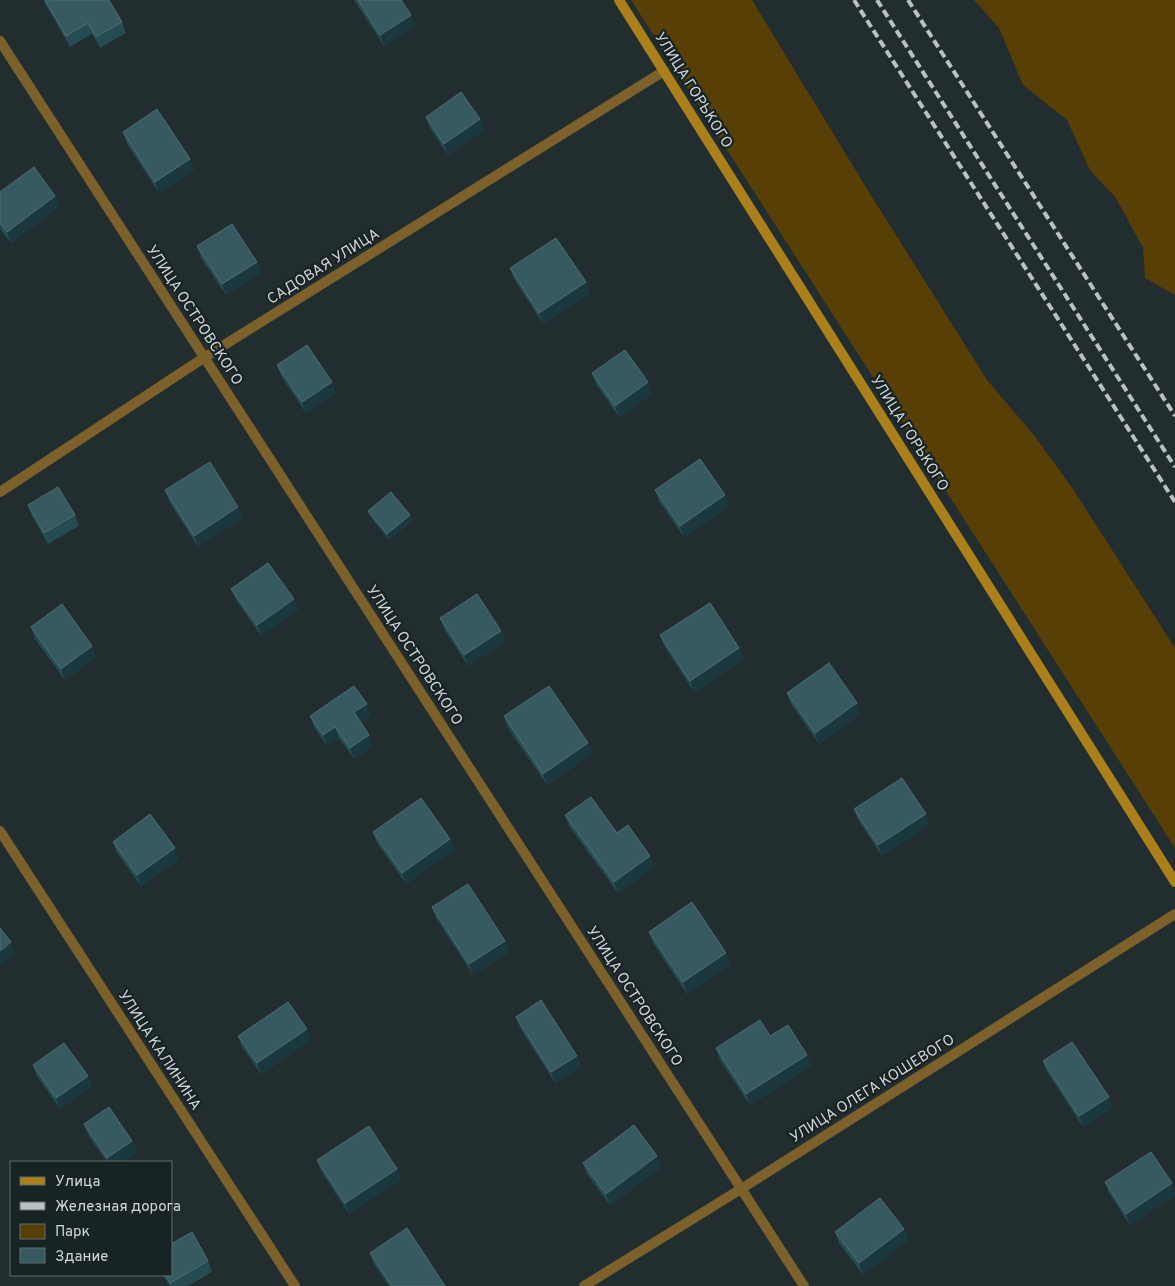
<svg xmlns="http://www.w3.org/2000/svg" width="1175" height="1286" viewBox="0 0 1175 1286" font-family="Overpass,sans-serif">
<style>
.green{fill:#583f06}
.lines{fill:none;stroke-linecap:round;stroke-linejoin:round}
.street{stroke:#7c612b;stroke-width:10}
.secondary{stroke:#ab7f1a;stroke-width:10}
.rail{stroke:#b9c1c3;stroke-width:4;stroke-dasharray:8 4;stroke-linecap:butt}
.wall{fill:#254b53}
.shaded-wall{fill:#1c383f}
.building{fill:#375a61;stroke:#4f6d74}
.labels{text-anchor:middle;stroke-width:4.5;stroke-linejoin:round;paint-order:stroke}
.street-label{font-size:15px;fill:#d0d7d9;stroke:#182325}
</style>
<rect width="100%" height="100%" fill="#212d2f"/>
<!-- green -->
<g class="green">
<path d="M631,0h121l115,189 120,191 46,54 40,55 102,159v200z"/>
<path d="M974,0h201v295l-30,-17 -2,-30 -27,-50 -26,-28 -23,-50 -44,-35 -24,-57z"/>
</g>
<g class="lines">
<!-- street -->
<g class="street">
<path d="M0,41l804,1245"/>
<path d="M0,492l205,-135 459,-286"/>
<path d="M0,831l295,455"/>
<path d="M584,1286l157,-97 434,-275"/>
</g>
<!-- secondary -->
<path class="secondary" d="M619,0l556,882"/>
<!-- rail -->
<g class="rail">
<path d="M854,0l321,502"/>
<path d="M877,0l298,467"/>
<path d="M908,0l267,416"/>
</g>
</g>
<!-- wall -->
<g class="wall">
<path d="M43,0h66l13,22 4,11 -26,15 -8,-14 -22,13z"/>
<path d="M354,0h47l14,26 -31,20z"/>
<path d="M426,117l54,2 4,11 -36,25 -18,-27z"/>
<path d="M123,132l67,27 4,11 -35,23 -32,-49z"/>
<path d="M0,192l55,4 4,11 -48,36 -11,-14z"/>
<path d="M197,246l60,16 4,11 -35,22 -25,-37z"/>
<path d="M510,268l76,14 4,12 -47,30 -29,-45z"/>
<path d="M277,365l59,28 -30,20 -25,-37z"/>
<path d="M592,373l56,9 4,12 -33,23 -23,-33z"/>
<path d="M165,490l78,28 -45,29 -29,-46z"/>
<path d="M655,490l70,5 4,11 -45,31 -25,-36z"/>
<path d="M28,505l47,10 4,11 -31,18 -16,-28z"/>
<path d="M368,511l42,4 2,6 -23,19 -19,-24z"/>
<path d="M231,589l63,10 4,11 -37,26 -25,-36z"/>
<path d="M440,618l61,13 4,11 -37,24 -24,-37z"/>
<path d="M31,627l61,19 4,11 -31,23 -30,-41z"/>
<path d="M660,635l79,13 5,11 -50,33 -30,-46z"/>
<path d="M787,693l74,21 -42,30 -28,-40z"/>
<path d="M371,715l-11,7 13,24 -19,13 -15,-21 -12,8 -13,-19 -4,-11z"/>
<path d="M504,716l88,38 -45,31 -39,-57z"/>
<path d="M854,809l76,16 -48,31 -24,-36z"/>
<path d="M565,815l89,52 -36,26 -49,-67z"/>
<path d="M373,832l77,7 4,11 -48,34 -29,-41z"/>
<path d="M113,842l66,17 -38,27 -24,-33z"/>
<path d="M432,907l73,34 4,11 -36,23 -37,-57z"/>
<path d="M649,932l82,32 -44,30 -34,-51z"/>
<path d="M516,1017l65,50 -26,16 -35,-55z"/>
<path d="M238,1036l73,4 -50,34 -19,-27z"/>
<path d="M770,1036l41,30 -61,39 -30,-45 -4,-12z"/>
<path d="M1043,1061l70,47 -30,19 -36,-55z"/>
<path d="M33,1065l59,22 -32,22 -23,-33z"/>
<path d="M84,1124l48,17 5,11 -16,10h-14l-19,-27z"/>
<path d="M317,1160l80,9 4,11 -52,34 -28,-43z"/>
<path d="M583,1163l78,5 -51,37 -23,-31z"/>
<path d="M1105,1182l70,11v2l-45,30 -21,-32z"/>
<path d="M904,1229l4,11 -45,35 -24,-32 -4,-11z"/>
<path d="M370,1253l75,33h-56l-15,-22z"/>
<path d="M208,1261l4,11 -24,14h-19l-6,-11h8z"/>
</g>
<!-- shaded-wall -->
<g class="shaded-wall">
<path d="M411,15l4,11 -31,20 -4,-11z"/>
<path d="M480,119l4,11 -36,25 -4,-11z"/>
<path d="M190,159l4,11 -35,23 -4,-11z"/>
<path d="M55,196l4,11 -48,36 -4,-11z"/>
<path d="M257,262l4,11 -35,22 -4,-11z"/>
<path d="M586,282l4,12 -47,30 -4,-11z"/>
<path d="M332,382l4,11 -30,20 -4,-11z"/>
<path d="M648,382l4,12 -33,23 -4,-11z"/>
<path d="M725,495l4,11 -45,31 -4,-11z"/>
<path d="M238,507l5,11 -45,29 -4,-11z"/>
<path d="M410,515l2,6 -23,19 -2,-6z"/>
<path d="M294,599l4,11 -37,26 -4,-11z"/>
<path d="M501,631l4,11 -37,24 -4,-11z"/>
<path d="M92,646l4,11 -31,23 -4,-11z"/>
<path d="M739,648l5,11 -50,33 -4,-11z"/>
<path d="M857,703l4,11 -42,30 -4,-11z"/>
<path d="M367,704l4,11 -13,9 -4,-12z"/>
<path d="M335,727l4,11 -12,8 -4,-11z"/>
<path d="M369,735l4,11 -19,13 -4,-11z"/>
<path d="M588,743l4,11 -45,31 -4,-11z"/>
<path d="M926,814l4,11 -48,31 -4,-11z"/>
<path d="M450,839l4,11 -48,34 -4,-11z"/>
<path d="M175,848l4,11 -38,27 -4,-11z"/>
<path d="M650,856l4,11 -36,26 -4,-11z"/>
<path d="M505,941l4,11 -36,23 -4,-11z"/>
<path d="M11,942l4,12 -15,11v-14z"/>
<path d="M726,953l5,11 -44,30 -4,-12z"/>
<path d="M307,1029l4,11 -50,34 -4,-11z"/>
<path d="M807,1055l4,11 -61,39 -4,-11z"/>
<path d="M577,1056l4,11 -26,16 -4,-11z"/>
<path d="M88,1076l4,11 -32,22 -4,-11z"/>
<path d="M1109,1097l4,11 -30,19 -4,-11z"/>
<path d="M132,1141l5,11 -16,10h-12l-2,-4z"/>
<path d="M657,1156l4,12 -51,37 -4,-11z"/>
<path d="M397,1169l4,11 -52,34 -4,-11z"/>
<path d="M1172,1183l3,12 -45,30 -4,-11z"/>
<path d="M904,1229l4,11 -45,35 -4,-12z"/>
</g>
<!-- building -->
<g class="building">
<path d="M45,0h64l13,22 -26,15 -8,-14 -22,13z"/>
<path d="M358,0h43l10,15 -31,20z"/>
<path d="M461,92l19,27 -36,25 -18,-27z"/>
<path d="M157,109l33,50 -35,23 -32,-50z"/>
<path d="M34,167l21,29 -48,36 -7,-9v-31z"/>
<path d="M232,224l25,38 -35,22 -25,-38z"/>
<path d="M556,238l30,44 -47,31 -29,-45z"/>
<path d="M307,345l25,37 -30,20 -25,-37z"/>
<path d="M625,350l23,32 -33,24 -23,-33z"/>
<path d="M700,459l25,36 -45,31 -25,-36z"/>
<path d="M210,462l28,45 -44,29 -29,-46z"/>
<path d="M58,487l17,28 -31,18 -16,-28z"/>
<path d="M391,492l19,23 -23,19 -19,-23z"/>
<path d="M268,563l26,36 -37,26 -26,-36z"/>
<path d="M477,594l24,37 -37,24 -24,-37z"/>
<path d="M710,603l29,45 -49,33 -30,-46z"/>
<path d="M62,604l30,42 -31,23 -30,-42z"/>
<path d="M829,663l28,40 -42,30 -28,-40z"/>
<path d="M354,686l13,18 -13,8 15,23 -19,13 -15,-21 -12,8 -13,-19z"/>
<path d="M549,686l39,57 -45,31 -39,-58z"/>
<path d="M902,778l24,36 -48,31 -24,-36z"/>
<path d="M591,797l26,36 11,-8 22,31 -36,26 -49,-67z"/>
<path d="M421,798l29,41 -48,34 -29,-41z"/>
<path d="M150,814l25,34 -38,27 -24,-33z"/>
<path d="M468,884l37,57 -36,23 -37,-57z"/>
<path d="M692,902l34,51 -43,29 -34,-50z"/>
<path d="M0,928l11,14 -11,9z"/>
<path d="M541,1000l36,56 -26,16 -35,-55z"/>
<path d="M288,1002l19,27 -50,34 -19,-27z"/>
<path d="M760,1020l10,16 18,-11 19,30 -61,39 -30,-46z"/>
<path d="M1072,1042l37,55 -30,19 -36,-55z"/>
<path d="M64,1043l24,33 -32,22 -23,-33z"/>
<path d="M109,1107l23,34 -25,17 -23,-34z"/>
<path d="M634,1125l23,31 -51,38 -23,-31z"/>
<path d="M369,1126l28,43 -52,34 -28,-43z"/>
<path d="M1151,1152l21,31 -46,31 -21,-32z"/>
<path d="M880,1198l24,31 -45,34 -24,-31z"/>
<path d="M407,1228l38,58h-53l-22,-33z"/>
<path d="M192,1232l16,29 -38,22 -5,-8h6v-31z"/>
</g>
<g class="labels">
<!-- street labels -->
<g class="street-label">
<text transform="translate(694 90) rotate(58)" y="5">УЛИЦА ГОРЬКОГО</text>
<text transform="translate(323 266) rotate(-32)" y="5">САДОВАЯ УЛИЦА</text>
<text transform="translate(195 315) rotate(57)" y="5">УЛИЦА ОСТРОВСКОГО</text>
<text transform="translate(910 433) rotate(58)" y="5">УЛИЦА ГОРЬКОГО</text>
<text transform="translate(415 655) rotate(57)" y="5">УЛИЦА ОСТРОВСКОГО</text>
<text transform="translate(635 996) rotate(57)" y="5">УЛИЦА ОСТРОВСКОГО</text>
<text transform="translate(160 1050) rotate(57)" y="5">УЛИЦА КАЛИНИНА</text>
<text transform="translate(872 1088) rotate(-32)" y="5">УЛИЦА ОЛЕГА КОШЕВОГО</text>
</g>
</g>
<!-- legend -->
<rect x="10" y="1161" width="162" height="115" fill="#182325" stroke="#626b6d"/>
<rect x="20" y="1177" width="25" height="8" fill="#ab7f1a" stroke="#626b6d"/>
<text x="55" y="1186" font-size="15" fill="#d0d7d9">Улица</text>
<rect x="20" y="1202" width="25" height="8" fill="#b9c1c3" stroke="#626b6d"/>
<text x="55" y="1211" font-size="15" fill="#d0d7d9">Железная дорога</text>
<rect x="20" y="1224" width="25" height="15" fill="#583f06" stroke="#626b6d"/>
<text x="55" y="1236" font-size="15" fill="#d0d7d9">Парк</text>
<rect x="20" y="1248" width="25" height="15" fill="#375a61" stroke="#626b6d"/>
<text x="55" y="1261" font-size="15" fill="#d0d7d9">Здание</text>
</svg>
